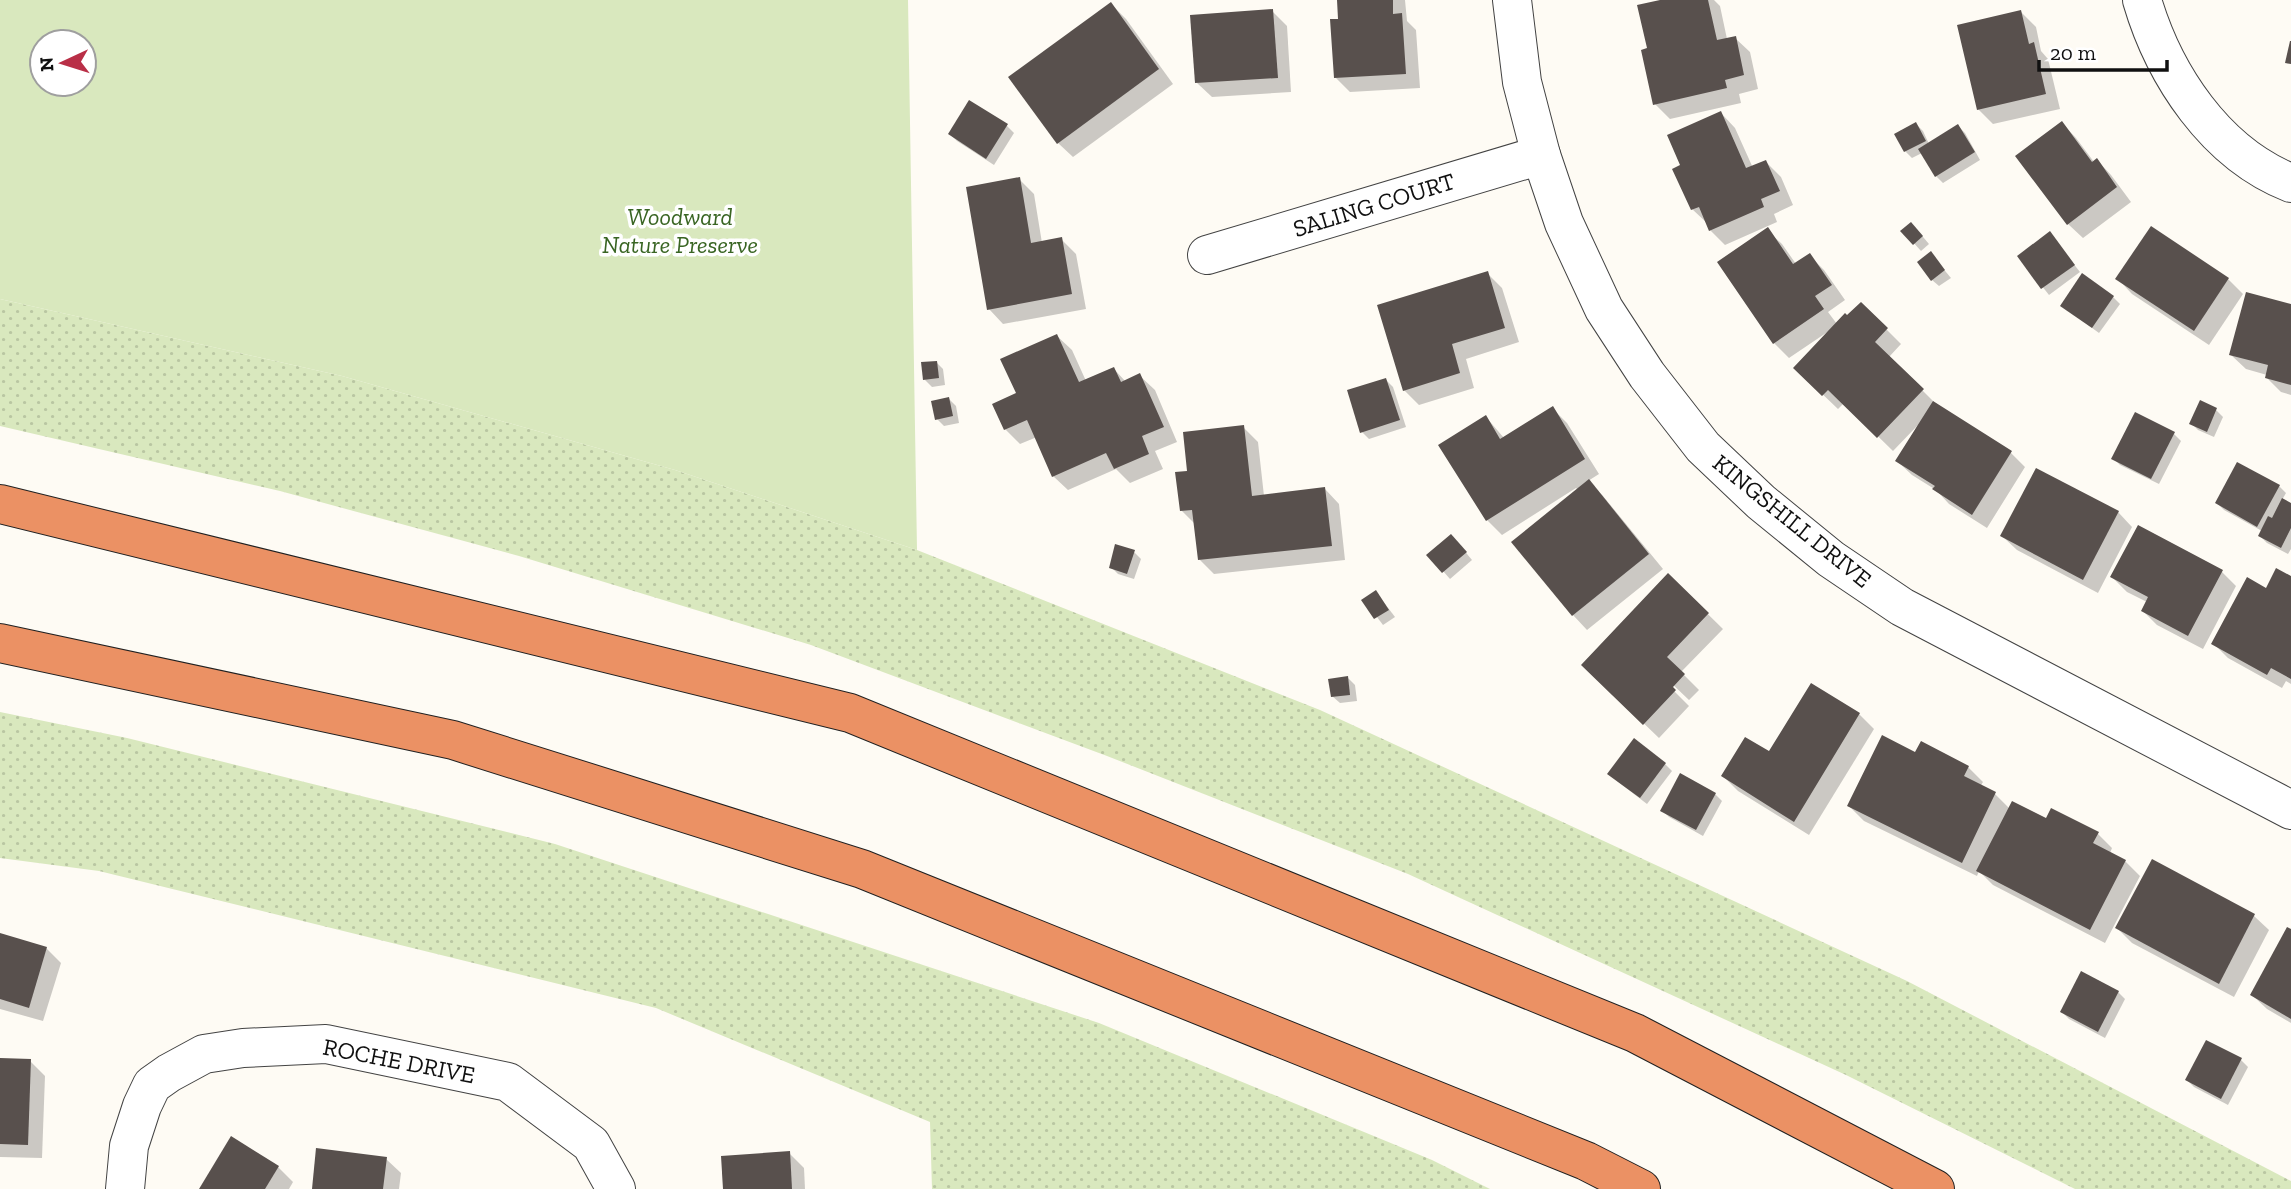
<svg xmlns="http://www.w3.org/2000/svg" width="2291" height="1189" viewBox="0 0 2291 1189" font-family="'Zilla Slab',serif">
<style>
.grass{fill:url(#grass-dots)}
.park{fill:#d9e8be;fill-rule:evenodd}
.shadow{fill:#0003}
.building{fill:#58504d}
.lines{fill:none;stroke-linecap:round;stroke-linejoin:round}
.minor-casing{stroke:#434343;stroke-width:40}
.highway-casing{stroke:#212121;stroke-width:40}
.minor{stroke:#fff;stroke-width:38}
.highway{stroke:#eb9164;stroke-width:38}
.labels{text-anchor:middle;stroke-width:7;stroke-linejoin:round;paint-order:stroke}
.street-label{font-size:24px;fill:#101010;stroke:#fff}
.park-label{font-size:24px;font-style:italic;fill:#396523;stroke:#fff}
</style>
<defs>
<pattern id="grass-dots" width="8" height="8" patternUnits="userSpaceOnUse" patternTransform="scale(1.75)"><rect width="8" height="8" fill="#d9e8be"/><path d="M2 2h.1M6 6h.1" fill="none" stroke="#b9c6a2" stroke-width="1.8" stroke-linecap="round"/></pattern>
</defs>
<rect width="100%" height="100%" fill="#fefbf4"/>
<!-- grass -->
<g class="grass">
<path d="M0,299l342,77 333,94 242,80 403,160 587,271 384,200v8h-216l-229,-114 -438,-201 -301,-118 -296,-111 -292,-89 -239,-65 -280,-65z"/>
<path d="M0,712l127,26 428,106 544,179 333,137 58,29h-558l-2,-67 -274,-114 -557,-137 -99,-13z"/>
</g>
<!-- park -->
<path class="park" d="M0,0h908l9,550 -242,-80 -333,-94 -342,-77zM42,42h42v42h-42z"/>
<!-- shadow -->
<g class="shadow">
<path d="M1338,0h67l2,21 9,9 4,58 -70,4 -15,-15 5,-56z"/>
<path d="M1668,0h46l6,6 7,33 8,-1 15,14 8,37 -19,5 2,9 -71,16 -15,-15 -6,-55z"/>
<path d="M1111,4l15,15 47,65 -100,73 -15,-14z"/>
<path d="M1272,11l15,15 4,66 -79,5 -15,-14z"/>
<path d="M2021,12l15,15 5,24 7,8 12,50 -67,15 -15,-15z"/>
<path d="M969,102l38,24 7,7 -20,32 -37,-24 -7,-7z"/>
<path d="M1721,113l14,15 18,40 13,-6 15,15 12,28 -19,9 3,8 -52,23 -15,-15 -2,-6 -16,-15 -9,-43z"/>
<path d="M2062,123l14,15 18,24 3,-2 14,15 20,27 -48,36 -15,-14z"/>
<path d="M1916,124l7,7 6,13 29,-18 7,7 15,27 -37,23 -7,-7 -14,-23 -10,5 -7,-7z"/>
<path d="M1019,179l15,15 8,49 19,-4 15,15 10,55 -83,15 -14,-15z"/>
<path d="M1767,230l15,14 14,20 13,-9 15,15 21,30 -17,12 9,12 10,-6 14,-14 40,40 -12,13 48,48 74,48 14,14 -38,61 -38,-24 -13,-14 -24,-15 -15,-14 21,-36 -25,26 -49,-48 -6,6 -43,-41 34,-37 -40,27 -15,-15 -55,-80z"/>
<path d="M1903,231h15l11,13 -8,7z"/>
<path d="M2050,234l30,38 -31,23 -30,-38z"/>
<path d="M1931,254l20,24 -12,8 -7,-6z"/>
<path d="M1487,273l15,15 17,54 -53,17 8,29 -55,17 -15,-15z"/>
<path d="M2118,279h110l15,15 -34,51 -77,-51z"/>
<path d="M2113,297l7,7 -21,29 -37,-27z"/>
<path d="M2291,306v89l-10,-3 -14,-14v-3l-21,-6 -15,-14z"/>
<path d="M1057,336l15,14 14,31 28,-12 12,13 14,-6 15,14 22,52 -22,9 8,18 -33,14 -14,-14 -48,21 -15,-14 -16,-39 -17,7 -15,-15 14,-35z"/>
<path d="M936,362l7,7 2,16 -13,2 -7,-7z"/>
<path d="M1386,380l7,7 13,40 -37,12 -7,-7z"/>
<path d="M949,399l7,7 3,17 -15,3 -7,-7z"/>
<path d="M1552,408l15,15 32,51 -11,7 15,15 60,73 -76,61 -14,-15 -59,-73 64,-52 -2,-2 -74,47 -15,-15 -1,-103 18,21z"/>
<path d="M2216,410l7,7 -9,20 -16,-7 -7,-7z"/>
<path d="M1243,427l15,15 6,54 61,-7 14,15 6,56 -131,14 -14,-14 -4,-35 -15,-15 8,-38z"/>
<path d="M2174,434l7,7 -22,43 -39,-19 -7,-7z"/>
<path d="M2279,486l7,7 -4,7 9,5v44l-3,5 -21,-11 -7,-7 2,-5 -38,-21 -7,-7z"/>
<path d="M2118,512l14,15 -34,66 -81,-43 -15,-14z"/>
<path d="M1458,543l14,17 -22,19 -21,-24z"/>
<path d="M1134,552l7,7 -7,20 -16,-5 -7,-7z"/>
<path d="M2222,572l14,14 -33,63 -46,-24 -14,-14 4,-9 -20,-10 -15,-15z"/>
<path d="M1668,575l55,54 -42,43 18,18 -10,10 -21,-20 -3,2 24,24 -30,32 -76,-73z"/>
<path d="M2291,578v106l-5,-3 -4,7 -54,-30 -15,-15 54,-53z"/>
<path d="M1376,592l19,25 -12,8 -19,-25z"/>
<path d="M1348,678l7,7 2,16 -17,2 -8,-7z"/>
<path d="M1859,714l15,15 -65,106 -71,-44 -15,-15z"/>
<path d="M1916,754l52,13 15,15 -3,5 15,7 15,15 88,25 14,14 -2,5 15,8 15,15 -35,67 -112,-58 -14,-14 -2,5 -113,-55 -15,-15z"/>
<path d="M1665,764l7,7 -25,33 -30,-23z"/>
<path d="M1715,794l7,7 -19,35 -34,-19 -7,-7z"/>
<path d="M2152,861l102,55 15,14 -35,67 -102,-54 -15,-15z"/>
<path d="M2291,931v92l-24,-14 -15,-14z"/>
<path d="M0,935l46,13 15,15 -18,58 -43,-12z"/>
<path d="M2118,992l7,7 -20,39 -36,-19 -7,-7z"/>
<path d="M0,1060l30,1 15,15 -3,82 -42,-1z"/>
<path d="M2241,1060l7,7 -20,38 -34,-18 -7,-7z"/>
<path d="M232,1139l46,28 15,15 -4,7h-88z"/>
<path d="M789,1153l15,15 1,21h-80z"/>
<path d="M386,1159l15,14 -2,16h-85z"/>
</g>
<!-- building -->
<g class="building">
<path d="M1337,0h56v14l9,-1 4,61 -72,4 -4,-59h8z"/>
<path d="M1660,0h48l9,40 19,-4 8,39 -19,5 2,8 -74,17 -12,-55 6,-2 -10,-43z"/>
<path d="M1111,2l48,67 -102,75 -49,-67z"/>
<path d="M1273,9l5,69 -83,5 -5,-68z"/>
<path d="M2021,10l8,34 5,-2 12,52 -69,16 -20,-85z"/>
<path d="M2290,41h1v23l-6,-1z"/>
<path d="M969,100l39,24 -22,35 -38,-25z"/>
<path d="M1721,111l25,57 20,-8 14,31 -19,8 3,8 -55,24 -10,-24 -8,3 -19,-41 8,-4 -13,-30z"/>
<path d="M2062,121l30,41 5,-4 20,29 -50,38 -52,-69z"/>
<path d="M1916,122l10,19 -22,11 -10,-18z"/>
<path d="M1958,124l17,28 -40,25 -17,-28z"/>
<path d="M1020,177l11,66 31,-6 10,57 -85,16 -21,-123z"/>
<path d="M1911,222l12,14 -10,9 -13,-14z"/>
<path d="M2151,226l78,52 -35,53 -79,-52z"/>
<path d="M1768,227l25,37 17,-11 22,32 -17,11 9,13 -51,35 -56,-82z"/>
<path d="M2050,231l25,34 -34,24 -24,-33z"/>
<path d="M1931,251l14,19 -14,11 -14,-19z"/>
<path d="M1488,271l17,57 -53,16 8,29 -57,18 -26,-86z"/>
<path d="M2082,273l32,23 -22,32 -32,-22z"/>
<path d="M2246,292l45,12v81l-26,-7 3,-13 -39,-10z"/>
<path d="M1861,302l27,26 -13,14 49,47 -47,49 -49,-48 -6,6 -29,-28 52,-55 2,2z"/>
<path d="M1057,334l22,48 35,-15 7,15 19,-9 24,54 -22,9 7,18 -35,15 -8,-16 -54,24 -25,-57 -23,10 -12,-26 24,-11 -16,-34z"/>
<path d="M937,361l2,17 -16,2 -2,-18z"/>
<path d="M1386,378l14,42 -40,13 -13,-43z"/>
<path d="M949,397l4,19 -18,4 -4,-19z"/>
<path d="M2200,400l17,8 -10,24 -18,-8z"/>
<path d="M1933,401l79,50 -40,64 -40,-26 3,-3 -40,-25z"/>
<path d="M1553,406l32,53 -99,62 -48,-76 48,-30 14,24z"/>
<path d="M2135,412l40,20 -24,47 -40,-20z"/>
<path d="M1244,425l8,71 73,-9 7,59 -134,14 -6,-50 -12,1 -5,-39 12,-1 -4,-39z"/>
<path d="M2237,462l43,23 -23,42 -42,-24z"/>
<path d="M2036,468l83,43 -36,69 -83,-44z"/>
<path d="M1589,479l60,75 -77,62 -61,-74z"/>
<path d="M2282,498l9,5v25l-10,20 -23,-12 10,-20 4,2z"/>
<path d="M2138,525l85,45 -35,66 -47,-25 7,-14 -38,-20z"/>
<path d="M1451,534l16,18 -25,21 -16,-18z"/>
<path d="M1115,544l20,6 -8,24 -18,-6z"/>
<path d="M2276,568l15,8v103l-20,-11 -4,7 -56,-31 36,-67 19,11z"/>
<path d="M1668,573l41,40 -42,44 18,17 -12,13 3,3 -33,35 -62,-60z"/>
<path d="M1376,590l13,20 -15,9 -13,-19z"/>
<path d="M1348,676l2,19 -19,2 -3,-18z"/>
<path d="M1811,683l49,30 -66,109 -73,-46 24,-39 24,14z"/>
<path d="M1882,735l33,17 6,-11 48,25 -5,10 32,16 -34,71 -115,-57z"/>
<path d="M1634,738l32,25 -26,35 -33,-24z"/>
<path d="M1680,773l36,20 -20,37 -36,-19z"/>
<path d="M2012,801l34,17 5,-10 48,24 -6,11 33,17 -36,70 -114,-59z"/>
<path d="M2152,859l103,55 -36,70 -104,-56z"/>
<path d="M2287,927l4,2v90l-41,-24z"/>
<path d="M0,933l47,14 -18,61 -29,-9z"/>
<path d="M2081,971l38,20 -21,41 -38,-20z"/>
<path d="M2206,1040l36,18 -21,41 -36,-19z"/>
<path d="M0,1058l31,1 -3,86 -28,-1z"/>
<path d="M231,1136l48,30 -14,23h-66z"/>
<path d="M316,1148l71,9 -4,32h-71z"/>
<path d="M790,1151l2,38h-69l-2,-33z"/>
</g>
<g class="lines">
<defs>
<g id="minor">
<path d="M1512,0l10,82 19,73 23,68 40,86 43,66 56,72 58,55 70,57 71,48 389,203"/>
<path d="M2142,0c22,75 73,153 149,183"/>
<path d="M1207,255l334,-100"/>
<path d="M125,1189l4,-43 13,-40 10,-21 17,-12 35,-19 39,-6 83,-4 182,38 83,62 25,45"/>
</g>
<g id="highway">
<path d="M0,504l850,209 785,320 300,156"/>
<path d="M0,643l453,97 409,129 724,292 55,28"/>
</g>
</defs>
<!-- minor casing -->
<use href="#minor" class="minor-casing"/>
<!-- highway casing -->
<use href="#highway" class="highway-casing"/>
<!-- minor -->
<use href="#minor" class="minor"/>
<!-- highway -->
<use href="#highway" class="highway"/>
</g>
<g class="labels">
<!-- street labels -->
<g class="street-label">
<text transform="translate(1374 205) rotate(-17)" y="8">SALING COURT</text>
<text transform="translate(1792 521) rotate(39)" y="8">KINGSHILL DRIVE</text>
<text transform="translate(399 1061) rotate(11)" y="8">ROCHE DRIVE</text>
</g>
<!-- park labels -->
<g class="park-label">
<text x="680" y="225">Woodward<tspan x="680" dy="28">Nature Preserve</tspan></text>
</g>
</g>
<!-- north arrow -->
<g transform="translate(63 63) rotate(266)"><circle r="33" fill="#ffffff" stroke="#9f9f9f" stroke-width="2"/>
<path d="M0-5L12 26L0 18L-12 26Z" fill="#b92f47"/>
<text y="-10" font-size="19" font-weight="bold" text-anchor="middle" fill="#101010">N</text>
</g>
<!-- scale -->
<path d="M2039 60v10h128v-10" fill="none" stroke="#101010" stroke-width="3.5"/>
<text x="2050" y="60" font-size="21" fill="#101010" stroke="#ffffff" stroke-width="5" paint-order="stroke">20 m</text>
</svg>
